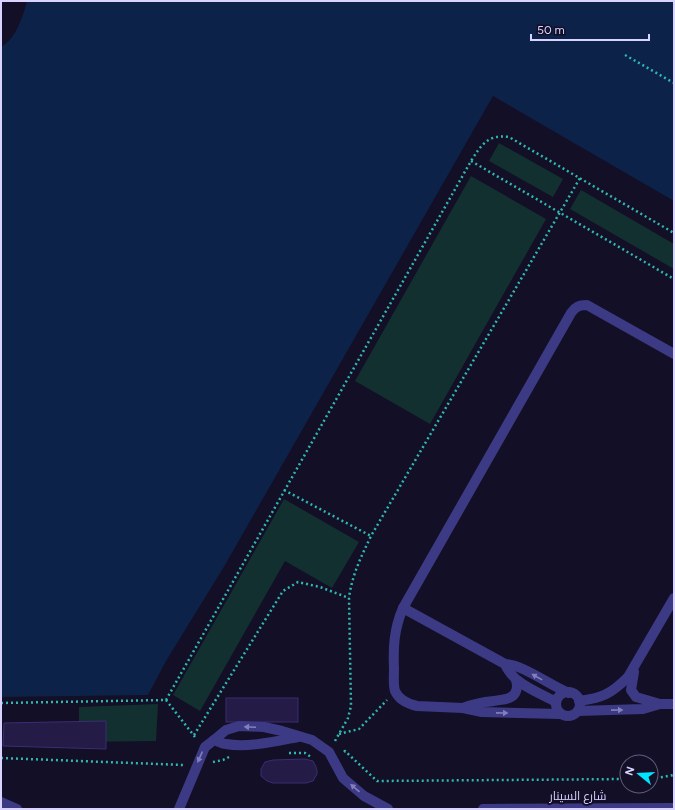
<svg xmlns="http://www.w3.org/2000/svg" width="675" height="810" viewBox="0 0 675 810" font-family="Figtree,Cairo,sans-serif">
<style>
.green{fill:#12302f}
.water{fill:#0c2248}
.building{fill:#241b47;stroke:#3b2d73}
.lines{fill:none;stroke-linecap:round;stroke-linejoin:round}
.path{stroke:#2fb8b0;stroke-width:2.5;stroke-dasharray:2 3;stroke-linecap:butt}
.minor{stroke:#3d3a85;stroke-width:10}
.oneway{fill:#837fbc}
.labels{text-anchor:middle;stroke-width:4;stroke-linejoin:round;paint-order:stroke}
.street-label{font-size:12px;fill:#d9d4ff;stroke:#130f26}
</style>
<rect width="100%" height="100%" fill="#130f26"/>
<!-- green -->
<g class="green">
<path d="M499,143l64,36 -10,18 -64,-36z"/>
<path d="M471,176l75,43 -116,205 -75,-43z"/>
<path d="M581,190l93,54v25l-104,-60z"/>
<path d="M284,499l75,43 -27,46 -47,-27 -85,150 -27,-16z"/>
<path d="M158,704l-2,37 -77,1v-35z"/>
</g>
<!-- water -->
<path class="water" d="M27,1h647v200l-181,-105 -268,469 -59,96 -18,34 -147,2v-650c15,-8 22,-31 26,-46z"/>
<!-- building -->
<g class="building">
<rect x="226" y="698" width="72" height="24"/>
<path d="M106,721v28l-103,-3 1,-23z"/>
<path d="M305,759l8,2 3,6 1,4v3l-4,7 -7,2h-33l-6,-2 -6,-5v-7l4,-7 8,-2z"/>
</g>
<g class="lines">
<!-- path -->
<g class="path">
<path d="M625,55l49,28"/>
<path d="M471,161l203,118"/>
<path d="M284,490l87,46"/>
<path d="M166,700l29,37"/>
<path d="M1,703l165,-3 305,-539c10,-16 17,-27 38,-24l165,96"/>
<path d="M339,734l20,-5 28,-29"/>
<path d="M194,735l89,-144 15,-9 22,5 29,11"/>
<path d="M335,741l13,-23 3,-12 -2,-108c3,-23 12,-41 22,-62l209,-358"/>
<path d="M344,752l1,-1 32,30 250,-2"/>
<path d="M289,753h16l6,4"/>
<path d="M1,758l183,7"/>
<path d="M213,762l10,-2 6,-3"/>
<path d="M651,779l23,-4"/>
</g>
<!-- minor -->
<g class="minor">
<path d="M403,608l102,56c17,0 46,22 64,29"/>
<path d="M505,664c8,20 33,28 51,38"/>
<path d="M634,672l-3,18 5,7 24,7h14"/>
<circle cx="568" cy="704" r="12"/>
<path d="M579,701c23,-3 32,-7 49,-24l46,-79"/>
<path d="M463,708c10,-4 20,-6 31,-7 4,-1 11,-1 15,-3 8,-3 9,-11 7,-18"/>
<path d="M578,711l65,-2 17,-5"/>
<path d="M561,714l-79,-2 -19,-4 -46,-2c-9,-2 -18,-6 -22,-15 -2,-7 -1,-15 -1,-22 -1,-22 0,-40 9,-61l168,-295c4,-6 8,-8 16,-8l87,49"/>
<path d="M214,740l12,-10 13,-4 25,1 18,4 30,9 17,12 14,26 21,18 24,13"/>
<path d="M1,802l16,7"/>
<path d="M179,809l26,-62 9,-7c4,1 8,4 12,4 22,4 51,-3 72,-7"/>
<path d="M483,809l191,-1"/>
</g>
</g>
<!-- one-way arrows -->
<defs><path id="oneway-solid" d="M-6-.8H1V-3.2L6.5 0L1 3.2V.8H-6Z"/></defs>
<g class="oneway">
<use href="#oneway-solid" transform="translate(537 677) rotate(-151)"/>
<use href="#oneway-solid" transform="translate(617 710) rotate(-1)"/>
<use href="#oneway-solid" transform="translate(502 713) rotate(1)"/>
<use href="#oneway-solid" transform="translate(250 727) rotate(-177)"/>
<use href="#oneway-solid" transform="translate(200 757) rotate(114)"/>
<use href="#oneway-solid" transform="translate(355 788) rotate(-139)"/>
</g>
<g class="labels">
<!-- street labels -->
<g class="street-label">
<text x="578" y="800">شارع السينار</text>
</g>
</g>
<!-- border -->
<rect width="675" height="810" fill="none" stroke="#d9d4ff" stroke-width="4"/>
<!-- north arrow -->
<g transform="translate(639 774) rotate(288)"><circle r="19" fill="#130f26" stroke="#625e7d"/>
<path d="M0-3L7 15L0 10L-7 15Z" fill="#00e5ff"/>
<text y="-6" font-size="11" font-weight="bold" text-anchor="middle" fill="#d9d4ff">N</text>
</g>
<!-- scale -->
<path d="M531 34v6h118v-6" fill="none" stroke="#d9d4ff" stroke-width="2"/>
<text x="537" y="34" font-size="12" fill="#d9d4ff" stroke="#130f26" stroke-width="3" paint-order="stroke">50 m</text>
</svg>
